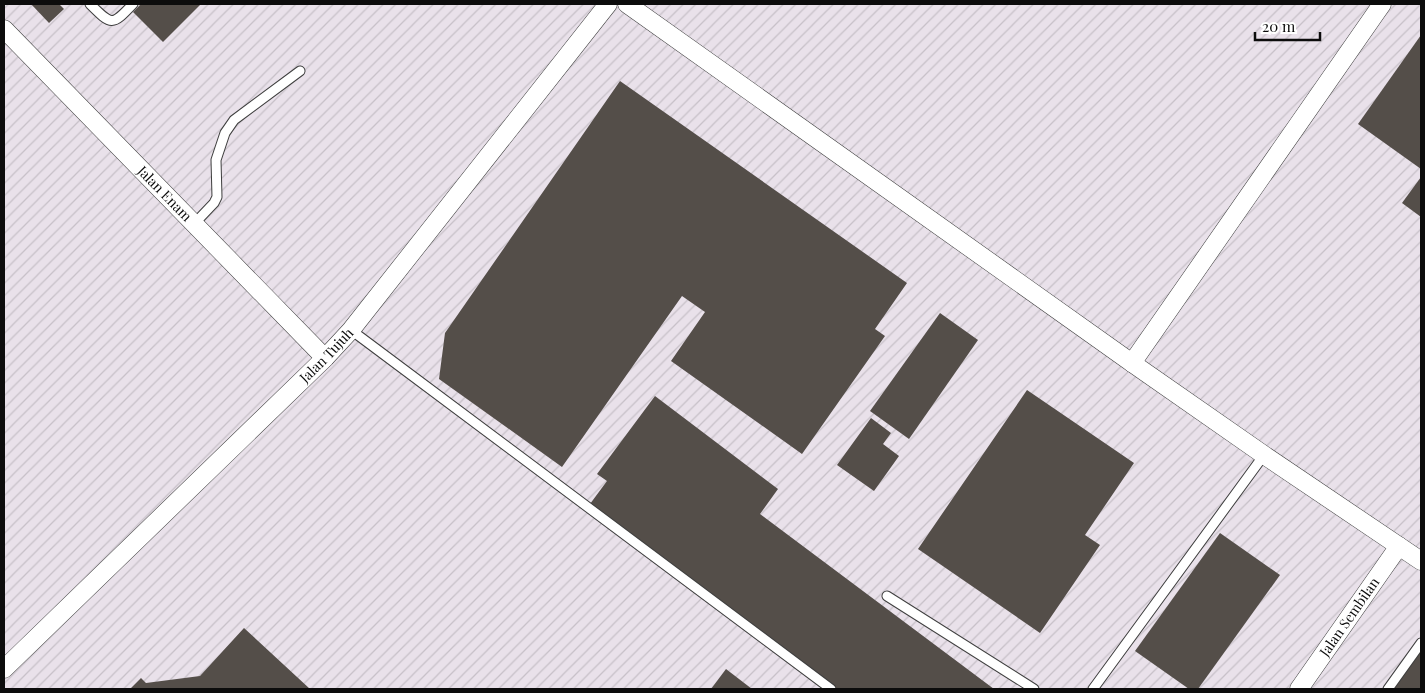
<svg xmlns="http://www.w3.org/2000/svg" width="1425" height="693" viewBox="0 0 1425 693" font-family="'Playfair Display',serif">
<style>
.industrial{fill:url(#industrial-furrows)}
.building{fill:#544e49}
.lines{fill:none;stroke-linecap:round;stroke-linejoin:round}
.service-casing{stroke:#3f3f3f;stroke-width:11}
.minor-casing{stroke:#3f3f3f;stroke-width:19}
.service{stroke:#fff;stroke-width:9}
.minor{stroke:#fff;stroke-width:18}
.labels{text-anchor:middle;stroke-width:5;stroke-linejoin:round;paint-order:stroke}
.street-label{font-size:14px;fill:#0c0c0c;stroke:#fff}
</style>
<defs>
<pattern id="industrial-furrows" width="10" height="10" patternUnits="userSpaceOnUse" patternTransform="scale(1.25)"><rect width="10" height="10" fill="#e9e1ea"/><path d="M-1 1l2-2M0 10L10 0M9 11l2-2" fill="none" stroke="#c7c0c8"/></pattern>
</defs>
<rect width="100%" height="100%" fill="#fdfaed"/>
<!-- industrial -->
<rect class="industrial" x="4" y="4" width="1417" height="685"/>
<!-- building -->
<g class="building">
<path d="M31,4h28l5,5 -15,14z"/>
<path d="M141,4h60l-38,38 -30,-30z"/>
<path d="M1421,35v134l-63,-45z"/>
<path d="M620,81l287,202 -32,46 10,7 -83,118 -131,-93 34,-49 -23,-16 -120,171 -123,-88 6,-46z"/>
<path d="M1421,177v40l-19,-14z"/>
<path d="M940,313l38,27 -69,99 -39,-28z"/>
<path d="M1027,390l107,73 -49,72 15,10 -60,88 -122,-84z"/>
<path d="M655,396l123,93 -18,25 234,175h-157l-247,-185 17,-23 -10,-7z"/>
<path d="M871,418l20,15 -8,11 16,12 -25,35 -37,-26z"/>
<path d="M1220,533l60,42 -82,114h-9l-54,-38z"/>
<path d="M244,628l66,61h-180l11,-11 5,5 54,-7z"/>
<path d="M1421,649v40h-28z"/>
<path d="M726,669l26,20h-41z"/>
</g>
<g class="lines">
<defs>
<g id="service">
<path d="M90,4c22,22 22,22 43,0"/>
<path d="M194,224l20,-21 3,-6 -1,-37 9,-27 9,-13 66,-49"/>
<path d="M351,330l480,359"/>
<path d="M887,596l147,93"/>
<path d="M1093,689l171,-234"/>
<path d="M1388,689l33,-46"/>
</g>
<g id="minor">
<path d="M627,4l505,359 132,92 157,106"/>
<path id="s1" d="M4,29l321,329"/>
<path d="M1132,363l250,-359"/>
<path id="s2" d="M4,669l321,-311 26,-28 257,-326"/>
<path id="s3" d="M1299,689l100,-143"/>
</g>
</defs>
<!-- service casing -->
<use href="#service" class="service-casing"/>
<!-- minor casing -->
<use href="#minor" class="minor-casing"/>
<!-- service -->
<use href="#service" class="service"/>
<!-- minor -->
<use href="#minor" class="minor"/>
</g>
<g class="labels">
<!-- street labels -->
<g class="street-label">
<text dy="5" stroke="none"><textPath href="#s1" startOffset="230">Jalan Enam</textPath></text>
<text dy="5" stroke="none"><textPath href="#s2" startOffset="450">Jalan Tujuh</textPath></text>
<text dy="5" stroke="none"><textPath href="#s3" startOffset="88">Jalan Sembilan</textPath></text>
</g>
</g>
<!-- border -->
<rect width="1425" height="693" fill="none" stroke="#0c0c0c" stroke-width="10"/>
<!-- scale -->
<path d="M1255 32v8h65v-8" fill="none" stroke="#0c0c0c" stroke-width="2.5"/>
<text x="1262" y="32" font-size="15" fill="#0c0c0c" stroke="#ffffff" stroke-width="4" paint-order="stroke">20 m</text>
</svg>
